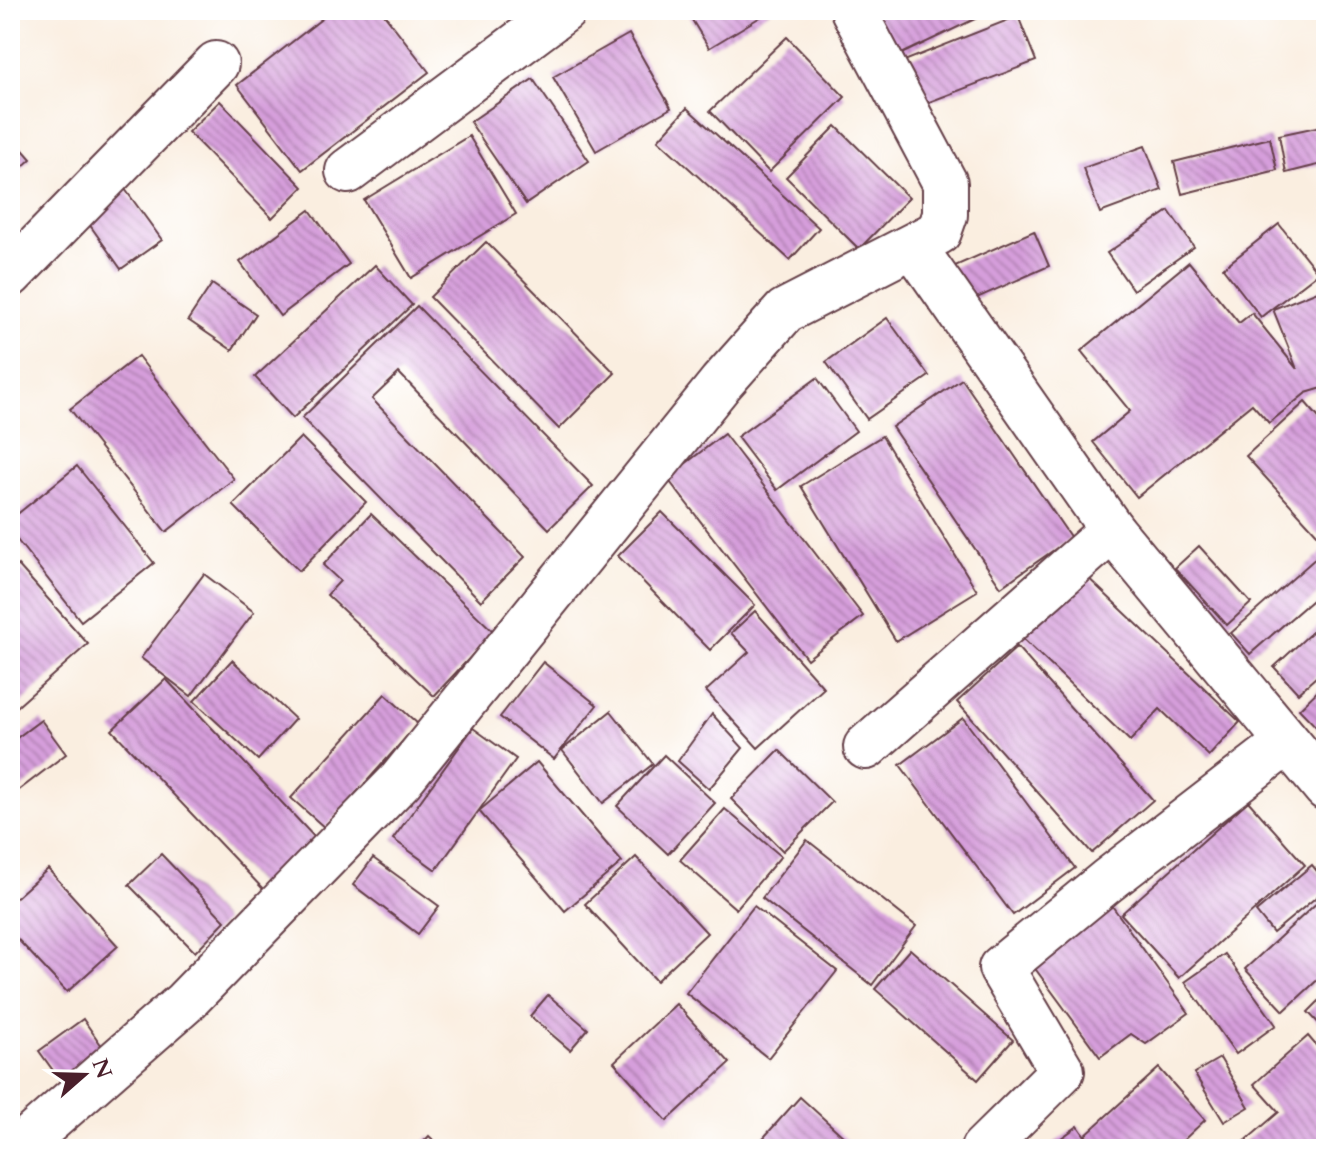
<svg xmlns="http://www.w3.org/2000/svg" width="1336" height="1159" viewBox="0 0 1336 1159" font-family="Cardo,serif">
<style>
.building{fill:url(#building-back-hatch)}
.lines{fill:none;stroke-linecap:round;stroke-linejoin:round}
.minor-casing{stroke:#643e46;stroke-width:48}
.minor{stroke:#fff;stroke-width:44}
</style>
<defs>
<pattern id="building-back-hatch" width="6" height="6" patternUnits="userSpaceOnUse" patternTransform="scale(2)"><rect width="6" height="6" fill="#d69edb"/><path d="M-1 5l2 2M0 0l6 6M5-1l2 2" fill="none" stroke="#b080b2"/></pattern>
</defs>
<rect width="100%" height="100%" fill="#fff"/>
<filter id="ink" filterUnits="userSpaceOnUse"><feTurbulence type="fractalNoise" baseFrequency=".0125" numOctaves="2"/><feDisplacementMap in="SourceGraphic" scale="16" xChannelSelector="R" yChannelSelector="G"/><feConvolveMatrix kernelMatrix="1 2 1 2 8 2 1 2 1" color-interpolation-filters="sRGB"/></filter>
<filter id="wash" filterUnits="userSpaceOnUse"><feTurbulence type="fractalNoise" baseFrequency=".006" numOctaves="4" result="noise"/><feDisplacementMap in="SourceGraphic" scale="32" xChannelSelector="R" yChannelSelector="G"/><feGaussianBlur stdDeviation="1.8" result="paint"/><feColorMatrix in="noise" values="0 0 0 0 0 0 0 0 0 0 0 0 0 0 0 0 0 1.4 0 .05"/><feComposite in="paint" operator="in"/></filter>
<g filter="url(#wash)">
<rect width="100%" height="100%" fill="#faeee0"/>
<g id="blocks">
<!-- building -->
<g class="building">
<path d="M333,10h48l48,62 -127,98 -65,-85z"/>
<path d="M686,10h86l-63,38z"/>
<path d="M867,10h106l4,8 -90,43z"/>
<path d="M1018,16l18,45 -125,48 -17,-44z"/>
<path d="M629,34l42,74 -75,43 -43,-74z"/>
<path d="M787,37l58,60 -76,75 -59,-61z"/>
<path d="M533,79l56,82 -63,43 -56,-82z"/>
<path d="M220,101l83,86 -31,31 -84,-86z"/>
<path d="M687,108l132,120 -29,32 -132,-120z"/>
<path d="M1326,125v38l-40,10 -7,-38z"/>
<path d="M836,126l73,72 -50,51 -73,-72z"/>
<path d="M10,135l21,24 -21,19z"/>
<path d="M469,136l47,78 -105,64 -47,-78z"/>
<path d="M1270,138l7,32 -95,24 -8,-32z"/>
<path d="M1145,146l17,44 -62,23 -17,-45z"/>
<path d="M122,185l40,55 -41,29 -39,-55z"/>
<path d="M310,210l39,54 -69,52 -40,-54z"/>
<path d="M1169,211l25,36 -61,43 -26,-37z"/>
<path d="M1279,224l39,49 -57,44 -38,-49z"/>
<path d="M1034,231l15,35 -88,39 -15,-35z"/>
<path d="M486,242l129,131 -56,56 -129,-132z"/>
<path d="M1189,262l50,61 13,-10 45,56 -24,-60 52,-21 1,99 -20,6 -37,30 -17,-19 -115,93 -44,-55 37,-31 -49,-60z"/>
<path d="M375,265l37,40 -119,113 -38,-41z"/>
<path d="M212,284l44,30 -24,36 -44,-30z"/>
<path d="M417,306l176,180 -44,43 -150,-156 -27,26 153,158 -44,44 -179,-183z"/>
<path d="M887,318l42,58 -62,43 -41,-57z"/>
<path d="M138,356l96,123 -68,53 -96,-123z"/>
<path d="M817,378l39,53 -79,59 -40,-53z"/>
<path d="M962,379l109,159 -70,49 -109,-160z"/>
<path d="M1305,402l21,24v102l-8,7 -72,-79z"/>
<path d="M724,434l139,182 -56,43 -140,-181z"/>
<path d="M882,436l95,155 -81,50 -95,-155z"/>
<path d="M301,437l65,65 -67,69 -66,-66z"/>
<path d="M77,466l77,97 -73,58 -71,-90v-11z"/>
<path d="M662,512l93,93 -45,45 -92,-94z"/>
<path d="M371,514l123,118 -60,64 -107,-101 13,-14 -17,-16z"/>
<path d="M1199,546l52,57 -24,22 -52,-57z"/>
<path d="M1326,549v39l-76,66 -19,-21z"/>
<path d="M18,565l70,79 -78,69v-141z"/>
<path d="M1082,572l158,150 -31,34 -49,-47 -30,32 -109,-104z"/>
<path d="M204,574l50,38 -63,84 -50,-38z"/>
<path d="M755,611l69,77 -66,60 -52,-57 43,-39 -18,-19z"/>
<path d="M1326,619v49l-28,25 -24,-26z"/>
<path d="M1017,647l136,153 -61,53 -135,-151z"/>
<path d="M232,660l63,59 -37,41 -64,-59z"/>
<path d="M543,662l54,43 -43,54 -54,-42z"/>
<path d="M166,679l152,162 -53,50 -153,-161z"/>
<path d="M1326,683v51l-2,1 -25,-26z"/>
<path d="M385,694l33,30 -93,104 -34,-30z"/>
<path d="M611,711l42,53 -50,39 -41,-53z"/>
<path d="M712,714l31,34 -34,41 -31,-28z"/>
<path d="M963,718l112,150 -62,47 -113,-150z"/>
<path d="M41,720l25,34 -56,43v-54z"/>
<path d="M473,728l43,31 -80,111 -43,-31z"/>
<path d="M779,750l53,52 -49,49 -52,-52z"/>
<path d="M664,755l51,48 -47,51 -51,-48z"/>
<path d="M537,762l85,100 -57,49 -86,-100z"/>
<path d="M1248,801l57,64 -126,113 -58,-64z"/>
<path d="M725,809l56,47 -45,53 -56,-49z"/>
<path d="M807,840l109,86 -44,59 -110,-87z"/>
<path d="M161,854l64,67 -30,31 -66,-67z"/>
<path d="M636,857l71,76 -51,48 -71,-77z"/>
<path d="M373,858l66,48 -21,28 -65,-49z"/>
<path d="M1312,865l14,17v7l-53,44 -17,-21z"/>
<path d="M48,869l70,77 -51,46 -57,-61v-28z"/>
<path d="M1100,889l89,124 -43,31 -15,-10 -31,23 -80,-109z"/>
<path d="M1320,900l6,6v66l-42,39 -39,-42z"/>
<path d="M754,906l83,65 -69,87 -82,-65z"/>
<path d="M910,949l103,91 -35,40 -103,-91z"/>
<path d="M1225,954l51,71 -40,29 -51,-72z"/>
<path d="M1326,994v37l-18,-19z"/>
<path d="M548,995l40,34 -18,21 -40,-34z"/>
<path d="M676,1004l54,59 -63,58 -53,-59z"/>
<path d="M83,1019l21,30 -44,31 -21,-29z"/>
<path d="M1308,1036l18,21v92h-90l43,-37 -25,-28z"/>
<path d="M1220,1058l29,49 -25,15 -30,-49z"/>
<path d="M1159,1068l46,52 -31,29h-76l-13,-14z"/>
<path d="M800,1097l57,52h-95l-5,-4z"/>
<path d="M1078,1126l16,23h-48z"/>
<path d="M429,1136l14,13h-26z"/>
</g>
</g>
</g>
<g filter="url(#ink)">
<use href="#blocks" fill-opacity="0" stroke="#643e46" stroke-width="2"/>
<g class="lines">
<defs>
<g id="minor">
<path d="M348,171l216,-161"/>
<path d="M914,247l198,283 214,258"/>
<path d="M10,275l206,-211"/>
<path d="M866,747l246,-217"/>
<path d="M17,1149l167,-146 216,-222 321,-398 64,-72 154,-79 6,-17v-32l-92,-173"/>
<path d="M983,1149l79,-78 -61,-103 106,-87 179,-138"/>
</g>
</defs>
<!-- minor casing -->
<use href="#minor" class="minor-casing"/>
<!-- minor -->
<use href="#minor" class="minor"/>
</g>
</g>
<!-- margin -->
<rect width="1336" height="1159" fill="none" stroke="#fff" stroke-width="40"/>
<!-- north arrow -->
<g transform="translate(84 1075) rotate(70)" stroke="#ffffff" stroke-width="6" paint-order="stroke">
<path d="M0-6L14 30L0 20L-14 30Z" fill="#4a1f2b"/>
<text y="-12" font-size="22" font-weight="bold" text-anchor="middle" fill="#4a1f2b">N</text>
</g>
</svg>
